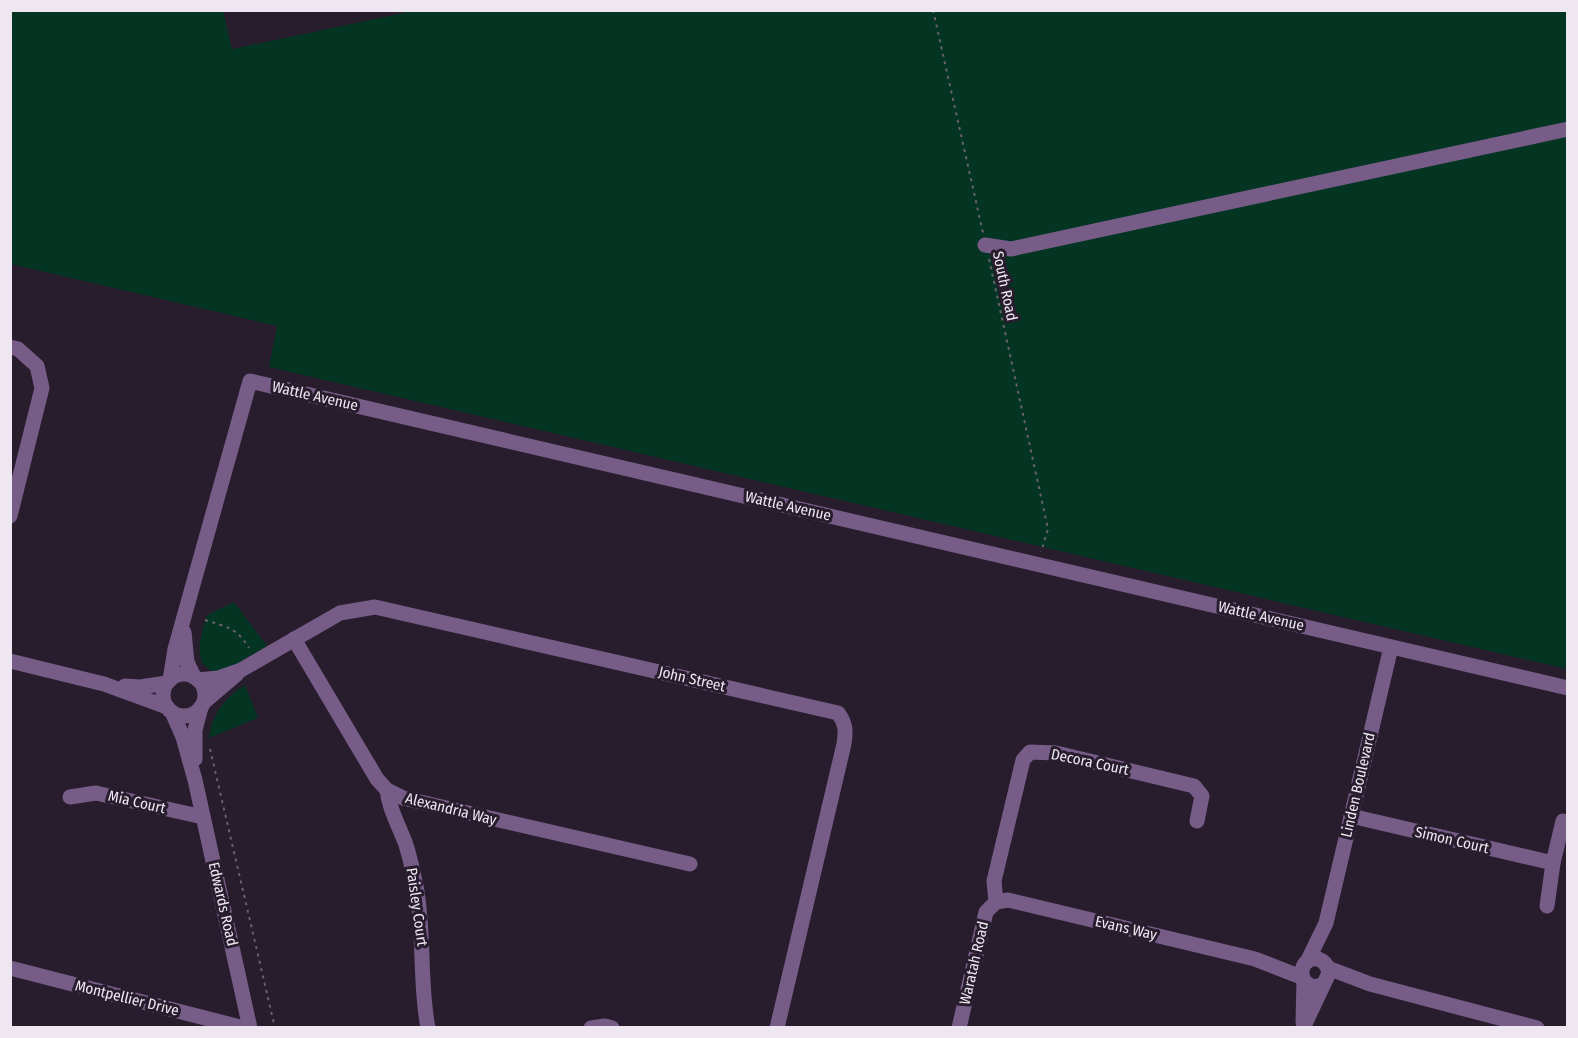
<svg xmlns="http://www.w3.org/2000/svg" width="1578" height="1038" viewBox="0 0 1578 1038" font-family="'Fira Sans Condensed',sans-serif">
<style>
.green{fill:#043422}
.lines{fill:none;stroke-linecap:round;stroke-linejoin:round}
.path{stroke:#6a616f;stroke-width:2;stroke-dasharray:3 4.5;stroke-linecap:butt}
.minor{stroke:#775c88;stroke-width:15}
.labels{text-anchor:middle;stroke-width:6;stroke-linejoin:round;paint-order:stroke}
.street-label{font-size:15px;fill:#eee7f2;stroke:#271d2d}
</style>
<rect width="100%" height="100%" fill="#271d2d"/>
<!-- green -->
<g class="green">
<path d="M418,10l1149,1v658l-1298,-302 8,-41 -266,-62v-253h212l9,38z"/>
<path d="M234,602l33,44 -37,22 -16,4c-3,-2 -6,-3 -8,-5 -13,-11 -3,-39 1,-52z"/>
<path d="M245,685l13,33 -49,20c3,-24 16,-41 36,-53z"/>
</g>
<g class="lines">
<!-- path -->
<g class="path">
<path d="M933,10l50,223"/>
<path d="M989,259l59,270 -7,23"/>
<path d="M205,620c22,7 32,8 44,28"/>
<path d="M210,749l65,279"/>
</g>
<!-- minor -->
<g class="minor">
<path d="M985,245l26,4 557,-120"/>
<path d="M10,347l8,2 19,17 5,22 -32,128"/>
<path d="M184,632l3,30 7,15"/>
<path d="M294,639l83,140 10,11 16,8 287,66"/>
<path d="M10,661l94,23 63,23"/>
<circle cx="184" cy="695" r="21"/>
<path d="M170,680l5,-31 75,-268 1318,307"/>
<path d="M198,680l20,-2 23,-8 99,-57 35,-6 463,106c8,11 8,18 6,31l-67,284"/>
<path d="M125,686l15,1 27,-4"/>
<path d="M204,702l33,-28"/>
<path d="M172,712l11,25 12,43 55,248"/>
<path d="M195,759v-29l6,-23"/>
<path d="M387,790c2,18 11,34 18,52 5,14 8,30 11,44 9,48 3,96 12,142"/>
<path d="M70,797l26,-4 107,24"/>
<path d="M1351,816l202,47"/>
<path d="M996,902l-2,-21 29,-121 7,-8 26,1 138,33 8,10 -5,25"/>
<path d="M996,902l12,-2 247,59 46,18"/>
<path d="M1547,906l6,-43 10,-42"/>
<path d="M1308,960l18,-37 65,-276"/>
<path d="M10,968l234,60"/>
<path d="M1328,968l42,16 167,44"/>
<path d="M1303,1022l1,-41"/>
<path d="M591,1028l14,-2 7,2"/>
<path d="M959,1028l27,-116 10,-10"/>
<path d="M1303,1028l26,-55c-4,-24 -35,-15 -25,8l8,6 10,-2"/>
</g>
</g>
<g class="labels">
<!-- street labels -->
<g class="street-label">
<text transform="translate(1005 286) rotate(78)" y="5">South Road</text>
<text transform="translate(315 396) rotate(13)" y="5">Wattle Avenue</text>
<text transform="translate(788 506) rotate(13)" y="5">Wattle Avenue</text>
<text transform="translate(1261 616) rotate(13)" y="5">Wattle Avenue</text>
<text transform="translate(692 679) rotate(13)" y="5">John Street</text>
<text transform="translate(1090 762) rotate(12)" y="5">Decora Court</text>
<text transform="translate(1358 785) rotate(-77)" y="5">Linden Boulevard</text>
<text transform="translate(137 802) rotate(13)" y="5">Mia Court</text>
<text transform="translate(451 809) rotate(14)" y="5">Alexandria Way</text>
<text transform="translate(1452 840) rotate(13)" y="5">Simon Court</text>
<text transform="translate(223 904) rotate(77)" y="5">Edwards Road</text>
<text transform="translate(417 907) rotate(82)" y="5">Paisley Court</text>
<text transform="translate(1126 928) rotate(13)" y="5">Evans Way</text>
<text transform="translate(974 963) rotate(-77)" y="5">Waratah Road</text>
<text transform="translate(127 998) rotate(14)" y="5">Montpellier Drive</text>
</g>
</g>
<!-- border -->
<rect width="1578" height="1038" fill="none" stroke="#eee7f2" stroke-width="24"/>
</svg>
